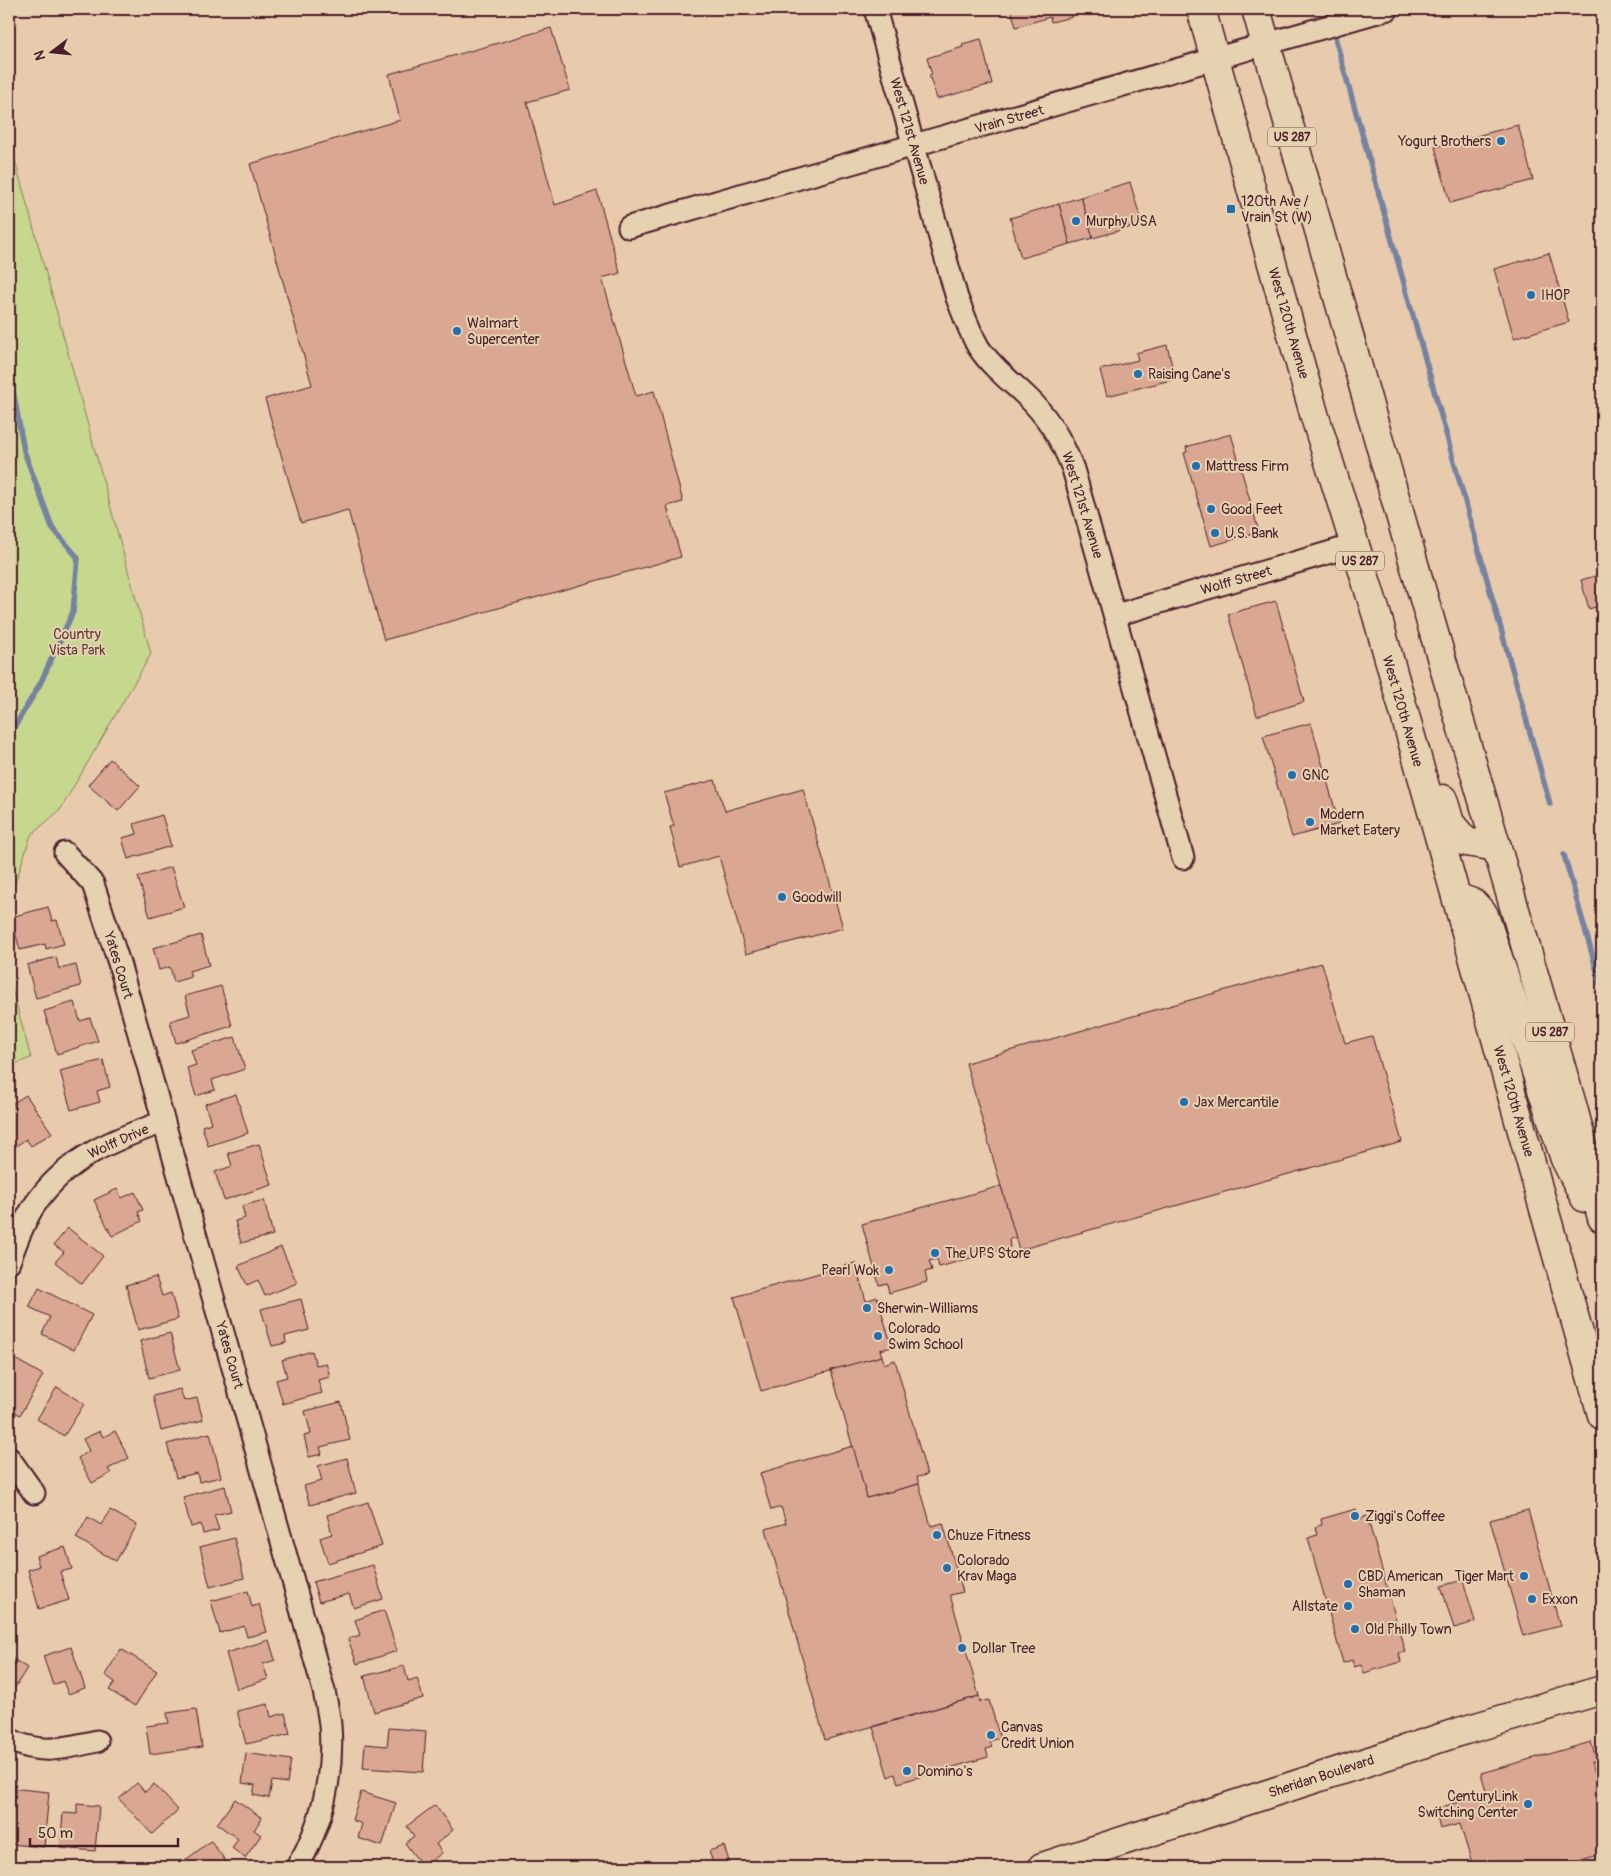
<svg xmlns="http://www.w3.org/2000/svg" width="1611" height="1876" viewBox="0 0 1611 1876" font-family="Pangolin,sans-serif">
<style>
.green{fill:#c6d88d;stroke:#887c5c}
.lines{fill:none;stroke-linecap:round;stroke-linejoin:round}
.stream{stroke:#7582a0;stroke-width:5.5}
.building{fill:#daa793;stroke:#4a1f2b}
.street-casing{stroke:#4a1f2b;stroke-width:25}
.primary-casing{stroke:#4a1f2b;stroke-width:31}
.street{stroke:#e6d1b0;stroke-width:21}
.primary{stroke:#e6d1b0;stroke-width:28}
.poi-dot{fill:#1f6fb2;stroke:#e6d1b0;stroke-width:2}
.labels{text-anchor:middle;stroke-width:4;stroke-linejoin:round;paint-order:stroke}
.shield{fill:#e6d1b0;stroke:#795453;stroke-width:1}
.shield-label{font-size:12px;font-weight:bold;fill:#4a1f2b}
.street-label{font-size:14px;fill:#4a1f2b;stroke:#e6d1b0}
.poi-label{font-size:14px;fill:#4a1f2b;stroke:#e6d1b0;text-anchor:start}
.park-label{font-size:14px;fill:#5d3b3a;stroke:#e6d1b0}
</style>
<rect width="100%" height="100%" fill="#e8caac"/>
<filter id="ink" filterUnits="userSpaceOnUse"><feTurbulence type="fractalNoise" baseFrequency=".02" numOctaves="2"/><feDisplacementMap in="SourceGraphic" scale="10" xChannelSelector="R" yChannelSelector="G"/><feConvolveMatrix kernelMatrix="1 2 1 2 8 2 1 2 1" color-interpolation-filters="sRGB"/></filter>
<g filter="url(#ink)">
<!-- green -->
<g class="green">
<path d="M9,139l142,515 -91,156 -29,25 -22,66z"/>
<path d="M9,978l22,80 -22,8z"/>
</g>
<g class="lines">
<!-- stream -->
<g class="stream">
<path d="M1327,9l223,795"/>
<path d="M9,368l15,83 28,76 26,31 -5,54 -33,72 -31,52"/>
<path d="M1564,855l38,134"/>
</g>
</g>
<!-- building -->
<g class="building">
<path d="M1011,9h58l3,8 -21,5 -1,-5 -34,10z"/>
<path d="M551,28l19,62 -43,12 28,103 42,-14 23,82 -18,5 34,118 18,-5 29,111 -16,4 14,51 -297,83 -36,-130 -47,13 -36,-124 47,-14 -62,-221 150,-44 -11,-46z"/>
<path d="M981,39l11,45 -55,15 -8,-24h3l-5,-17 36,-11 -1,-3z"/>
<path d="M1518,125l15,55 -83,23 -15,-56z"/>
<path d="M1130,182l12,42 -49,14 -12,-41z"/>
<path d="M1081,197l12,41 -23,6 -11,-40z"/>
<path d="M1059,204l11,40 -49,14 -11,-40z"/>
<path d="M1549,253l20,69 -55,16 -20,-69z"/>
<path d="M1167,345l8,34 -68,17 -7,-26 38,-10 -2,-7z"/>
<path d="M1231,434l28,98 -48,14 -27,-93 3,-1 -1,-5z"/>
<path d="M1602,574v31l-13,4 -8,-29z"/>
<path d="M1276,601l28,101 -47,14 -29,-102z"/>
<path d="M1311,723l28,101 -47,13 -29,-101z"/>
<path d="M110,759l30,27 -22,25 -30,-26z"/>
<path d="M715,780l10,31 78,-22 40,139 -97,26 -27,-98 -39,11 -10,-40 4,-1 -10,-33z"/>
<path d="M162,815l9,31 -43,13 -6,-21 15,-4 -3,-10z"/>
<path d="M171,867l13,40 -34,10 -12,-40z"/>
<path d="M48,907l4,14 5,-1 7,24 -18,5 -1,-5 -25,6 -9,-33z"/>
<path d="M201,935l8,30 -20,6 2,6 -17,5 -4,-15 -11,3 -6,-22z"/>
<path d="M56,957l3,12 17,-4 5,21 -45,12 -9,-33z"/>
<path d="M1322,963l23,80 27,-7 30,106 -383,108 -53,-187z"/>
<path d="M221,986l11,40 -56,17 -6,-22 20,-6 -5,-19z"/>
<path d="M74,1002l6,19 10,-3 8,23 -41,13 -13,-43z"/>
<path d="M235,1037l10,32 -33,11 3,10 -19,6 -9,-28 9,-3 -5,-15z"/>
<path d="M103,1060l7,27 -13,4 3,11 -29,8 -11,-39z"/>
<path d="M236,1094l12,39 -40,13 -6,-20 9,-3 -6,-19z"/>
<path d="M26,1095l26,38 -21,13 -5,-7 -13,9 -4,-6v-36z"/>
<path d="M259,1144l13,41 -48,15 -9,-28 17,-6 -4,-13z"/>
<path d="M1001,1186l15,52 -7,1 1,8 -71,20 -2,-8 -8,2 3,9 -7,2 2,10 -38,11 -2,-10 -8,2 -17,-61z"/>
<path d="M117,1189l5,9 13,-6 8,18 -5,2 4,9 -30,15 -18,-36z"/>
<path d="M264,1200l9,35 -32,8 -6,-22 10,-3 -3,-12z"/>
<path d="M68,1228l35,28 -21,28 -27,-22 9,-10 -10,-7z"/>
<path d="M281,1247l16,36 -32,13 -7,-16 -11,5 -9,-19z"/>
<path d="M855,1263l11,38 11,-4 15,50 -12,3 2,6 -121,35 -27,-94z"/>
<path d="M156,1277l6,19 9,-3 7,26 -40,11 -12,-45z"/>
<path d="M39,1288l53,27 -18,35 -32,-16 8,-17 -21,-10z"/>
<path d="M301,1299l8,31 -24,6 1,7 -14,3 -11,-37z"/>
<path d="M170,1333l10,37 -31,8 -9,-37z"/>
<path d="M312,1351l4,14 10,-2 4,14 -12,3 4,13 -39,11 -7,-24 11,-3 -5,-17z"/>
<path d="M882,1356l2,8 11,-4 32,115 -10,2 2,7 -52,14 -36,-128z"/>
<path d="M13,1358l30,17 -23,40 -11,-7v-43z"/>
<path d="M57,1387l27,17 -20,32 -27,-17z"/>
<path d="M180,1389l4,12 13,-3 6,22 -42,11 -8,-35z"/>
<path d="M341,1402l9,38 -30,7 2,7 -13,3 -5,-21 7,-2 -6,-23z"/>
<path d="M100,1431l3,6 12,-6 14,27 -21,11 3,4 -19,10 -14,-25 11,-7 -6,-12z"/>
<path d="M210,1433l11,44 -22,5 -2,-9 -21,5 -9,-34z"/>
<path d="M853,1446l14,52 52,-14 12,42 12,-3 20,69 -13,3 29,101 -154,44 -59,-211 20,-6 -5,-16 -10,3 -11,-37z"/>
<path d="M347,1458l9,35 -46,12 -6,-19 18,-5 -4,-15z"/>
<path d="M225,1486l6,25 -17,4 5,15 -16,4 -2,-10 -10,3 -8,-30z"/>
<path d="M368,1502l14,44 -54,17 -8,-25 12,-4 -5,-19z"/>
<path d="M1356,1509l3,10 8,-3 38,136 -6,1 2,9 -37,11 -3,-8 -7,2 -2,-7 -9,3 -35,-125 9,-3 -2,-8 7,-2 -1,-6z"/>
<path d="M110,1510l27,15 -21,36 -40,-23 12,-21 13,8z"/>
<path d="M1528,1510l32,116 -37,10 -33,-116z"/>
<path d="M234,1538l10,40 -34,9 -10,-40z"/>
<path d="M65,1547l7,22 -12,3 9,28 -30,9 -11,-39 11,-4 -3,-10z"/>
<path d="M373,1565l10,34 -29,9 -5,-14 -30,8 -6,-20z"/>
<path d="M1463,1580l12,42 -21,6 -13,-42z"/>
<path d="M248,1591l4,16 7,-3 8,28 -20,5 -3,-11 -24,7 -9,-32z"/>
<path d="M384,1610l13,41 -40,13 -9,-25 12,-4 -5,-15z"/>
<path d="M269,1640l6,20 -12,4 5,15 -31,10 -11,-36z"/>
<path d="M71,1647l14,41 -17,6 -5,-13 -10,4 -10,-29z"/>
<path d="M121,1649l36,22 -22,35 -26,-16 6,-8 -10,-7z"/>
<path d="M9,1656l18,12 -18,29z"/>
<path d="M404,1666l4,15 9,-3 6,20 -49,14 -10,-36z"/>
<path d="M979,1696l1,6 9,-2 11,38 -10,3 2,6 -6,2 2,8 -90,26 -3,-9 -7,3 -15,-50z"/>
<path d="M268,1704l3,13 14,-4 5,21 -44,10 -9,-33z"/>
<path d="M196,1709l6,38 -52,7 -4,-28 23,-3 -2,-10z"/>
<path d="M389,1728l37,3 -3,41 -60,-4 2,-24 22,2z"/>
<path d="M1591,1742l6,19 -5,1 10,37v55l-46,13h-83l-13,-43 -20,5 -5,-20 52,-15 -6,-21z"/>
<path d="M246,1753l45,7 -4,23 -15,-2 -3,17 -16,-3 2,-10 -13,-2z"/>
<path d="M137,1783l8,9 9,-8 24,26 -26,24 -33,-35z"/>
<path d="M9,1788l40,4 -5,55 -35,-3z"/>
<path d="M361,1792l35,11 -14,43 -24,-8 4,-14 -10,-4z"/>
<path d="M235,1799l27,19 -8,12 7,5 -16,23 -13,-10 6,-9 -21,-15z"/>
<path d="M77,1804l22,2 -4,45 -35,-3 3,-35 14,1z"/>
<path d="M435,1805l18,25 -17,14 6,9 -19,14 -18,-24 9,-7 -7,-10z"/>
<path d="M211,1841l19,26h-48l-2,-3z"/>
<path d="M724,1846l7,21h-31l13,-4 -4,-12z"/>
</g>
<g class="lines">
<defs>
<g id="street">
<path d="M875,9l82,289c7,17 13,35 22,50 12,18 30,32 46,47 23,21 37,45 48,74l110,389"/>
<path d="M629,227l759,-218"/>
<path d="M1116,615l239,-70"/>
<path d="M65,853l28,31 26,79 205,728c2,11 5,23 6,34 4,49 -8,101 -33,142"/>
<path d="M9,1262c7,-20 15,-42 27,-59 31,-45 78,-64 128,-81"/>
<path d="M9,1458l25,35"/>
<path d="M9,1739c31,17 55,9 88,2"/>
</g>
<g id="primary">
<path d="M1201,9l114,408 62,199 225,799"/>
<path d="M1256,9l166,583 151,516 29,110"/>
<path d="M1443,799l7,24 16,19 31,5"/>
<path d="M1456,897l17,6 11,12 81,244 20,39"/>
<path d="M1042,1867l417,-135 143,-42"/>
</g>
</defs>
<!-- street casing -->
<use href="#street" class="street-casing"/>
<!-- primary casing -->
<use href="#primary" class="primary-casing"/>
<!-- street -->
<use href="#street" class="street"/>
<!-- primary -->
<use href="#primary" class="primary"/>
</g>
</g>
<!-- markers -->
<g class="poi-dot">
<circle cx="1501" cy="141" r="5"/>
<rect x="1226" y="204" width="10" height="10" rx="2.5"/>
<circle cx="1076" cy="221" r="5"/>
<circle cx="1531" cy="295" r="5"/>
<circle cx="457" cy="331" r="5"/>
<circle cx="1138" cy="374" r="5"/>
<circle cx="1196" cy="466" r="5"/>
<circle cx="1211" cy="509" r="5"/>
<circle cx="1215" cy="533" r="5"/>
<circle cx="1292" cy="775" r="5"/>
<circle cx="1310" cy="822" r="5"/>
<circle cx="782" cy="897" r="5"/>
<circle cx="1184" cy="1102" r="5"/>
<circle cx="935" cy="1253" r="5"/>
<circle cx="889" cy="1270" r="5"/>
<circle cx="867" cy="1308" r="5"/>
<circle cx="878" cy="1336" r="5"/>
<circle cx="1355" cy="1516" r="5"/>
<circle cx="937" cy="1535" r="5"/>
<circle cx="947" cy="1568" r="5"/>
<circle cx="1524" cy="1576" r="5"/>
<circle cx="1348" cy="1584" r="5"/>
<circle cx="1532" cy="1599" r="5"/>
<circle cx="1348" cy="1606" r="5"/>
<circle cx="1355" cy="1629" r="5"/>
<circle cx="962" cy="1648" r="5"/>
<circle cx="991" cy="1735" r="5"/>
<circle cx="907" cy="1771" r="5"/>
<circle cx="1528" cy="1804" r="5"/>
</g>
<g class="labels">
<!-- shield labels -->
<g class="shield">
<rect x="1268" y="127.5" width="48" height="19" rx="4"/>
<rect x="1336" y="551.5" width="48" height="19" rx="4"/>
<rect x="1526" y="1022.5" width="48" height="19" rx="4"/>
</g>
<g class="shield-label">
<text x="1292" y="141">US 287</text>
<text x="1360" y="565">US 287</text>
<text x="1550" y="1036">US 287</text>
</g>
<!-- street labels -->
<g class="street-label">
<text transform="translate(1009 119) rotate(-16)" y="5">Vrain Street</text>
<text transform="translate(910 131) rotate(74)" y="5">West 121st Avenue</text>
<text transform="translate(1289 323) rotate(74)" y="5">West 120th Avenue</text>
<text transform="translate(1083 505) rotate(73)" y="5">West 121st Avenue</text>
<text transform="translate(1236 580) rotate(-16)" y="5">Wolff Street</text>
<text transform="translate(1403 711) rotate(74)" y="5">West 120th Avenue</text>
<text transform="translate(119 965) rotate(73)" y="5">Yates Court</text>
<text transform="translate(1514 1101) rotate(74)" y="5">West 120th Avenue</text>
<text transform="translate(118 1141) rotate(-24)" y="5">Wolff Drive</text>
<text transform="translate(230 1355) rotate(74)" y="5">Yates Court</text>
<text transform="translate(1321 1776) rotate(-18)" y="5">Sheridan Boulevard</text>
</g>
<!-- poi labels -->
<g class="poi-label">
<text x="1491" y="146" text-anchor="end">Yogurt Brothers</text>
<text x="1241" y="206">120th Ave /<tspan x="1241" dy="16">Vrain St (W)</tspan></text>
<text x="1086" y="226">Murphy USA</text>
<text x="1541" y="300">IHOP</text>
<text x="467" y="328">Walmart<tspan x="467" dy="16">Supercenter</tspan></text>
<text x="1148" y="379">Raising Cane's</text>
<text x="1206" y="471">Mattress Firm</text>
<text x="1221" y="514">Good Feet</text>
<text x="1225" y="538">U.S. Bank</text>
<text x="1302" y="780">GNC</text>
<text x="1320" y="819">Modern<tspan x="1320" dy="16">Market Eatery</tspan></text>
<text x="792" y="902">Goodwill</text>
<text x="1194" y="1107">Jax Mercantile</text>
<text x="945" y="1258">The UPS Store</text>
<text x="879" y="1275" text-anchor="end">Pearl Wok</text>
<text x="877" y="1313">Sherwin-Williams</text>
<text x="888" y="1333">Colorado<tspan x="888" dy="16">Swim School</tspan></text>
<text x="1365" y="1521">Ziggi's Coffee</text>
<text x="947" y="1540">Chuze Fitness</text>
<text x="957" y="1565">Colorado<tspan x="957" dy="16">Krav Maga</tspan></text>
<text x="1358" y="1581">CBD American<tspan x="1358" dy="16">Shaman</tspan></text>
<text x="1514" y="1581" text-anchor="end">Tiger Mart</text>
<text x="1542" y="1604">Exxon</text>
<text x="1338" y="1611" text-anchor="end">Allstate</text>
<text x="1365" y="1634">Old Philly Town</text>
<text x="972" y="1653">Dollar Tree</text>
<text x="1001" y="1732">Canvas<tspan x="1001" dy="16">Credit Union</tspan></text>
<text x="917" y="1776">Domino's</text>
<text x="1518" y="1801" text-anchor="end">CenturyLink<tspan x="1518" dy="16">Switching Center</tspan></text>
</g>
<!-- park labels -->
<g class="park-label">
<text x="77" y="639">Country<tspan x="77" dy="16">Vista Park</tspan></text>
</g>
</g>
<!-- margin -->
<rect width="1611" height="1876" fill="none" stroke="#e6d1b0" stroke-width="30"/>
<rect x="15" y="15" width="1581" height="1846" fill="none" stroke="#4a1f2b" stroke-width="2" filter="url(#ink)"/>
<!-- north arrow -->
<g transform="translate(52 52) rotate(254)" stroke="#e6d1b0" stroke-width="4" paint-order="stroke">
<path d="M0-4L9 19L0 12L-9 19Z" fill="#4a1f2b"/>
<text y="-8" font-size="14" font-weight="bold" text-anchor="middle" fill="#4a1f2b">N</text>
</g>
<!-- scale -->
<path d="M30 1838v8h148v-8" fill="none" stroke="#4a1f2b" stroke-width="2.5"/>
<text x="38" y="1838" font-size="15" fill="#4a1f2b" stroke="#e6d1b0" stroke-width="4" paint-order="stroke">50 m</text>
</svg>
